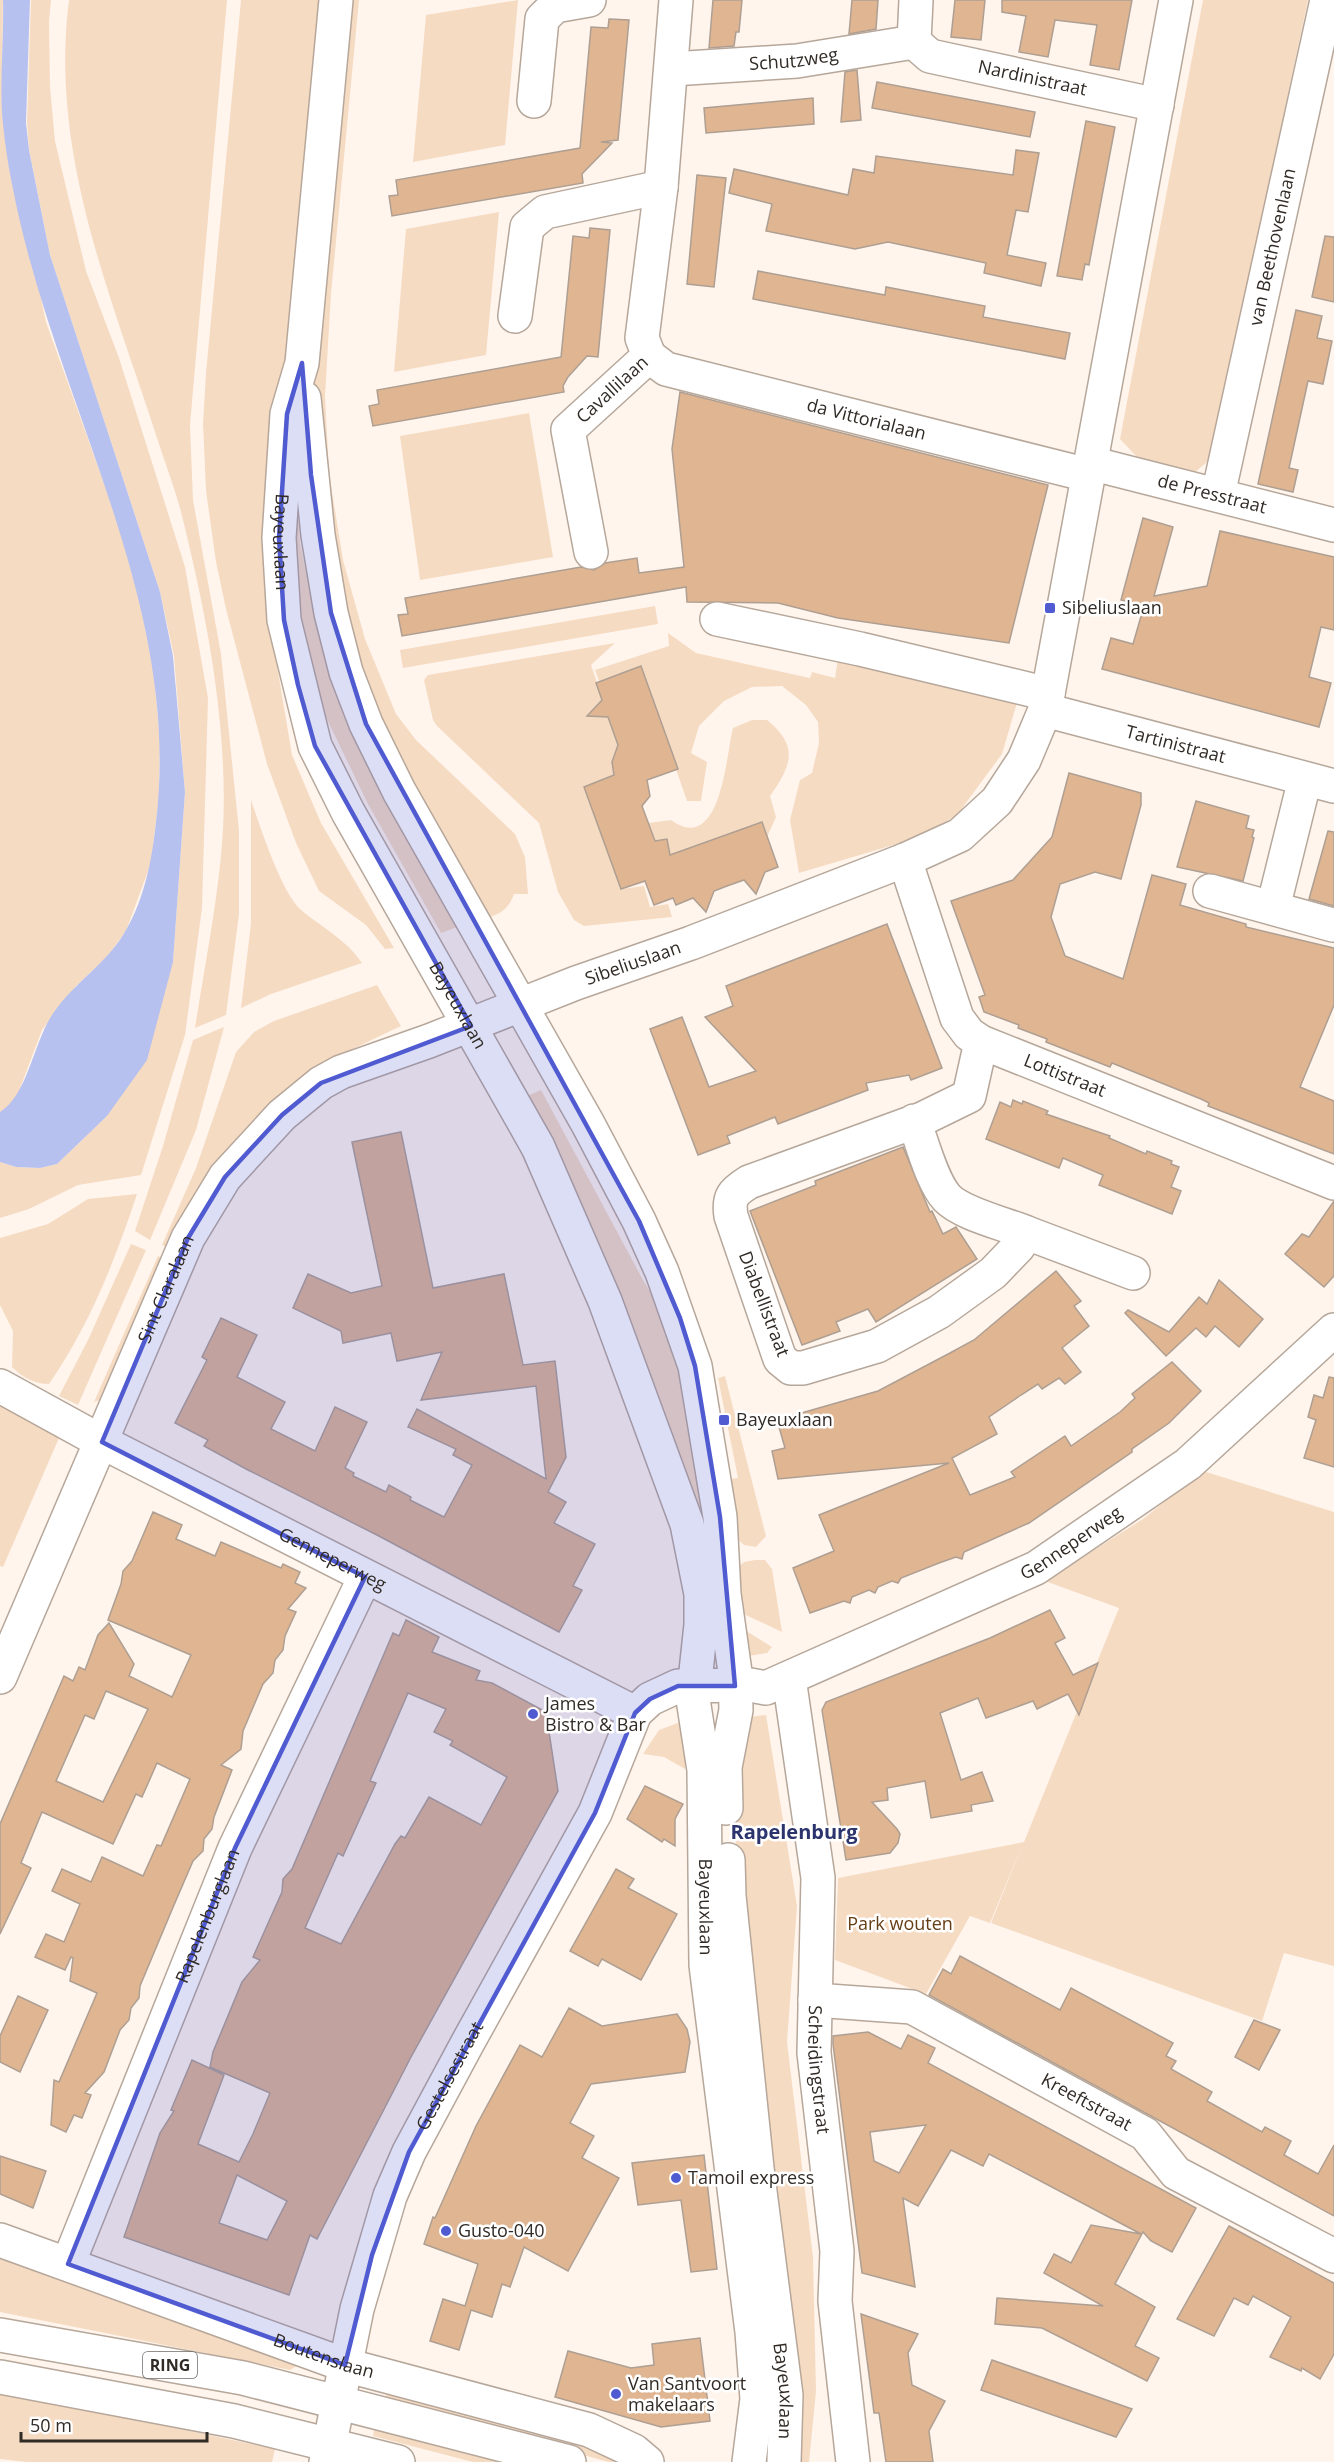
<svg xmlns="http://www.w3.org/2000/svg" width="1334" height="2462" viewBox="0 0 1334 2462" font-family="'Open Sans',sans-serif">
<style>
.green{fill:#f6dbc3}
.water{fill:#b6c1f0}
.building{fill:#dfb592;stroke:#ae9f92;stroke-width:1.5;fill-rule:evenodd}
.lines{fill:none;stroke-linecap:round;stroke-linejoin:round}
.minor-casing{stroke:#b6a79a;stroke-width:36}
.major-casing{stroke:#b6a79a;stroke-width:36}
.minor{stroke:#fff;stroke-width:33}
.major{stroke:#fff;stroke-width:33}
.marked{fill:#505bd1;fill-opacity:0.2;stroke:#505bd1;stroke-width:4.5;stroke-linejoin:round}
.poi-dot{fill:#505bd1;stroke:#fff;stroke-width:2}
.labels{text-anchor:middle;stroke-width:5;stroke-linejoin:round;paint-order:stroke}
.shield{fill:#fff;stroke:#6f6b67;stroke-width:1.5}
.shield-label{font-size:16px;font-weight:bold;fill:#312b26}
.street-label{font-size:18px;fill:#312b26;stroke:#fff}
.poi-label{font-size:18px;fill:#312b26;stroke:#fff;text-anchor:start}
.park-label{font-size:18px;fill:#663e15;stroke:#fff}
.neighbourhood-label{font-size:20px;font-weight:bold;fill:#2c346e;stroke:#fff}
</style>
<rect width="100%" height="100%" fill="#fff5ed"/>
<!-- green -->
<g class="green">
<path d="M0,0h3l-1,113 44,209 73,203 19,66 16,83 6,67 -1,56 -8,66 -25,68 -20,27 -30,28 -34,44 -23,61 -9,16 -10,5z"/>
<path d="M31,0h20l-2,21 1,66 5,54 31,130 33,87 66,209 23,131 -6,210 -17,127 -44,140 -63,10 -49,24 -29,9v-56l16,5 24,1 17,-4 50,-48 66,-154 12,-170 -11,-136 -14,-64 -110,-337 -21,-106 -2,-26z"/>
<path d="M69,0h158l-37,425 3,75 28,154 18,177v83l-13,101 -31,13c10,-65 24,-132 28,-198 5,-105 -16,-213 -41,-314 -6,-25 -16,-50 -24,-75 -46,-143 -109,-287 -89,-441z"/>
<path d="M241,0h79l-52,538 2,86 22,131 29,68 73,125 -9,1 -19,-24 -47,-34 -23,-48 -29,-79 -41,-155 -10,-47 -10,-71 -3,-67 3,-51z"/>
<path d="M347,0h12l-28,294 -6,102 4,77 14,87 22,79 31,75 20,26 99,94 10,23 3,37h-14c-6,17 -15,20 -32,26l-128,-254 -42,-242v-65z"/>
<path d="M518,0l-13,145 -92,17 13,-147z"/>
<path d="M1203,0h105l-94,439 -7,23 -13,11 -57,-16 -17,-18z"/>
<path d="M499,212l-13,143 -92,17 12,-143z"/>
<path d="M529,413l24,144 -133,23 -20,-144z"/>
<path d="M297,501l3,42 15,73 145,310 -19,7 -73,-129 -61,-126 -17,-137z"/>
<path d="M655,606l3,18 -255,44 -3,-18z"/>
<path d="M668,633l28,20 114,25 2,-6 23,6 3,-20 181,38 -17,58 -45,61 -40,23 -118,35 -9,-53 10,-40 12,-7 7,-30 -1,-21 -12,-17 -24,-19 -30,1 -28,14 -25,25 -8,27 16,9 -6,39h-14l-45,-130 -40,18 -7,-19 74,-24z"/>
<path d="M615,643l-24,22 36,104 -43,18 37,102 23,-3 6,21 18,-3 4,13 -88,9 -10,-6 -16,-28 -19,-69 -102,-97 -4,-6 -9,-40 4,-5z"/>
<path d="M752,720h15c32,26 25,45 3,76l6,21 -9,20 -112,24 -14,-37 30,-4c50,36 55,-65 62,-92z"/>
<path d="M251,800c9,26 30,91 49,109 22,19 46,30 62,54l-91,31 -30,14 10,-85z"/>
<path d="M377,985l24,41 -61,29 -40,28 -129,166 -9,-4 34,-77 40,-116 18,-20 20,-11z"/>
<path d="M224,1027l-28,103 -46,110 -15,-9 28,-85 30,-106z"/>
<path d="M541,1090l103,192 21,33 20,54 41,290 -20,-1 -5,-138 -25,-76 -154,-346z"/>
<path d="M137,1194c-22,67 -48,132 -88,190 -15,0 -27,-7 -37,-17l1,-36 -13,-26v-67l48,-14 40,-25z"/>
<path d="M131,1244l15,6 -68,155 -19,-9 29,-56z"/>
<path d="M158,1256l9,4 -61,138 -12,4z"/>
<path d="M725,1376l41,160 -10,11 -12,-2 -10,-9 -4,-57 8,-1 -20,-100z"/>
<path d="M0,1399l62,32 -59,136 -3,-1z"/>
<path d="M1203,1471l131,41v454l-50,-13 -22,68 -271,-98 32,-80 -33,80 -20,-7 -44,78 -91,-34 3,-82 186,-36 95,-234 -74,-27 98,-62z"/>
<path d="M755,1560h10l7,9 10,63 -49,-23 2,-39 9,-8z"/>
<path d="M735,1624l37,23 -5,6 -25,4z"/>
<path d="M766,1715l31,191 -10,136 26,215 3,134 -7,71h-15l-56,-555 -5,-136 8,-53z"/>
<path d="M683,1721l5,4 -3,44 -21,-12 -21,-3 16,-24z"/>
<path d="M0,2253l300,111 -10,6 -290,-58z"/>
<path d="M0,2391l275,58 -3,13h-245l-27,-3z"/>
<path d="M391,2391l205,56 34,15h-21l-228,-62z"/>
<path d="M383,2428l127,34h-37l-100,-26 1,-6z"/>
</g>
<!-- water -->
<path class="water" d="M3,0h27l-4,123 3,27 21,105 110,337 13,64 12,136 -12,170 -26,98 -40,56 -50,48 -17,4 -24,-1 -16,-5v-50c27,-16 34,-70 52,-97 21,-32 56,-52 74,-85 19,-33 26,-71 30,-108 27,-223 -102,-420 -143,-633 -5,-24 -9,-51 -11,-76 -2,-38 2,-75 1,-113z"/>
<!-- building -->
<g class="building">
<path d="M713,0h29l-3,32h-3l-2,14 -25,2z"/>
<path d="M852,0h26l-2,29 -27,5z"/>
<path d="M955,0h30l-4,40 -30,-3z"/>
<path d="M1002,0h130l-13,70 -29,-5 7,-40 -42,-5 -7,37 -29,-5 7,-36 -24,-4z"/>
<path d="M609,19l20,1 -11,120 -17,2 11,1 -30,31 1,9 -191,33 -3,-20 9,-1 -2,-15 184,-32 11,-121 17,1z"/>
<path d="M857,70l4,50 -20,2 4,-50z"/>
<path d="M877,82l158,30 -5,25 -158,-29z"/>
<path d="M813,98l1,26 -108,9 -2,-25z"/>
<path d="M1086,121l29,6 -26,138 -4,-1 -3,16 -25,-4z"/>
<path d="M1016,150l23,3 -11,59 -12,-2 -9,45 39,8 -5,23 -57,-13 2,-10 -98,-21 -33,7 -89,-18 6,-27 -43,-11 5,-24 114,26 5,-26 21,4 2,-17 137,19z"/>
<path d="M697,175l29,3 -12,109 -27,-3z"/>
<path d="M590,228l20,2 -12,127 -11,-1 -19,21 -5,9 1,6 -191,34 -4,-20 10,-2 -2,-14 184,-33 12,-121 16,2z"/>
<path d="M1325,236l9,1v65l-22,-5z"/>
<path d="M758,271l127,24 1,-8 99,19 -2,11 87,16 -5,26 -312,-60z"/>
<path d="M1296,310l26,6 -5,22 15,3 -9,43 -15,-3 -19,87 9,2 -5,22 -35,-8z"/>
<path d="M680,392l368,93 -39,158 -171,-25 -60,-15 -91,-1 -1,-15 -284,49 -4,-21 10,-1 -3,-16 176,-31 13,3 11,-7 32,-5 2,15 45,-6 -12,-118z"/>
<path d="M1143,518l30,9 -19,69 53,-10 13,-55 114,26v73l-13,-3 -12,50 22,6 -12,44 -217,-58 9,-31 22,6 11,-38 -23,-6z"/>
<path d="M641,666l37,103 -31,11 3,16 -8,10 13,35 12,-2 3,16 92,-33 16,45 -13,5 -9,22 -12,-14 -17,6 -13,5 -8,21 -13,-14 -17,7 -3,-7 -19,7 -9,-24 -24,8 -37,-102 30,-12 -2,-13 6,-17 -10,-28 -21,-1 15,-16 -6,-17z"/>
<path d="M1069,773l72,20v12l-20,74 -26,-7 -35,12 -9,33 14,39 58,23 29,-104 34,9 -6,21 66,19v3l88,21v57l-34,82 34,14v53l-126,-48 1,-3 -8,-4 -89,-36 -2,4 -64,-25 1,-3 -29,-11 1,-3 -35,-13 -5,-15 6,-2 -34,-94 62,-21 39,-43z"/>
<path d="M1196,801l53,15 -3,12 8,2 -2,7 2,1 -11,43 -66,-14z"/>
<path d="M1328,831l6,1v74l-25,-7z"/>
<path d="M887,924l55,144 -31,12 -2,-5 -43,8 2,7 -90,34 -3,-7 -48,19 3,7 -32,12 -48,-126 32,-12 27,70 47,-16 -51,-54 28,-11 -7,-20z"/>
<path d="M1013,1100l9,4 1,-3 25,10 -2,3 64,22 -1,2 37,16 1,-3 25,10 -1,3 8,3 -8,20 10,4 -9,23 -73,-29 4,-10 -40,-17 -4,10 -73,-29 14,-37 11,5z"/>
<path d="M401,1132l32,156 71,-14 19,91 32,-4 11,96 -18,35 18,10 -12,21 41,21 -22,42 9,4 -23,42 -182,-97 -129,-65 -44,-24 4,-6 -33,-17 32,-63 -5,-3 19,-39 36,17 -20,42 48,25 -14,27 44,22 20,-44 32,15 -22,46 9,5 -1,3 33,16 3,-7 22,12 -1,3 34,17 28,-52 -19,-10 3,-6 -48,-22 9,-18 129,70 -10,-93 -115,14 21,-48 -45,9 -6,-28 -48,10 -2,-12 -48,-23 15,-34 43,19 31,-7 -30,-144z"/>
<path d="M903,1147l27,65 2,-1 11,23 13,-7 21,32 -101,63 -8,-13 -32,13 4,9 -38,14 -52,-134 66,-26 -1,-4z"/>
<path d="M1334,1201v75l-10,11 -39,-33 17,-20 7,3z"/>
<path d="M1056,1271l25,30 -7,5 15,20 -27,22 19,24 -16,12 -6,-6 -17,11 -4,-5 -17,11 -32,22 8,17 -45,24 18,37 45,-18 -4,-5 54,-36 6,10 49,-34 15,-14 -3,-4 40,-32 29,29 -32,32 -37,26v3l-103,71 -65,29 -2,7 -6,-2 -17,6 -38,15 -3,5 -6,-2 -14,6 -3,6 -6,-3 -17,7 -2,6 -6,-2 -34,12 -17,-45 41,-17 -15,-36 130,-52 -171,16 -6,-28 13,-3 -8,-28 101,-29 72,-38 24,-13z"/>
<path d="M1219,1280l44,39 -24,28 -24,-21 -9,11 -10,-9 -30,28 -41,-43 3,-3 41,22 30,-35 8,7z"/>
<path d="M1329,1377l5,1v89l-30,-9 12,-38 -8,-3 6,-22 9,3z"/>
<path d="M153,1512l29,13 -6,14 39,17 6,-14 60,26 2,-4 17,8 -5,11 11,5 -18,21 8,3 -11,24 -2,14 -8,10 -2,13 -10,11 -20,47 -2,18 -20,16 11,5 -18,47 -2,12 -8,10 -1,12 -10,10 -19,44 -34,81 -1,12 -8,10 -2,12 -9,10 -16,42 -19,21 6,2 -9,23 -8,-3 -8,17 -15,-7 3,-45 5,2 38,-89 -27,-12 3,-23 -2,-1 -6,13 -30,-13 11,-23 18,8 16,-38 -28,-13 10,-22 29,13 11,-25 41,19 14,-31 4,1 29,-67 -33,-16 -15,34 -6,-3 -23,50 -71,-32 -21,51 10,5 -31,66v-110l64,-148 9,5 6,-14 6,3 13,-35 11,-12 25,41 -5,12 43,21 19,-42 -83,-35 13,-36 2,-13 9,-10zM106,1691l42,18 -45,93 -47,-21 29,-66 9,4z"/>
<path d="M1050,1610l15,28 -10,5 18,32 25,-12 -19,52 -11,-21 -31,15 -4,-8 -47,17 -8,-20 -38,15 21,67 21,-8 11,29 -22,4 1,6 -41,7 -6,-37 -38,7 1,12 -16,2 25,27 3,5 -2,9 -8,10 -44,7 -24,-150 4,-8 164,-64z"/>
<path d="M406,1620l33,17 -7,15 48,19 -4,9 16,3 54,29 12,79 -147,266 -94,182 -7,-4 -21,60 -165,-58 36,-104 14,-22 -3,-1 21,-50 32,15 -26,69 41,18 14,-28 17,-41 -60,-26 3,-15 29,-70 18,-22 -7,-3 29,-65 1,-13 9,-10 101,-236 6,3zM408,1693l38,16 -12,23 19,9 -3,4 57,32 -26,48 -52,-28 -24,41 -4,-2 -6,8 -54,100 -36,-16 33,-75 5,3 33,-73 -6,-2zM237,2175l50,26 -20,39 -48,-17z"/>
<path d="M645,1786l38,18 -8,15v27l-11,-7 -2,3 -35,-23z"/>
<path d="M616,1869l18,10 -6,9 49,26 -36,66 -39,-21 -4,7 -28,-15z"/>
<path d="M960,1956l100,54 11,-22 102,55 -7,13 10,5 -5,8 41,23 -5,9 55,31 3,-5 26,14 -7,14 34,19 16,-29v71l-405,-221 14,-26 8,5z"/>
<path d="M18,1996l30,14 -28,62 -20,-10v-26z"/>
<path d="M569,2008l33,18 75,-12 10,15 3,13 -5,30 -94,12 -21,39 24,13 -12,22 37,20 -51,93 -44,-24 -14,40 -8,-3 -10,33 -21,-7 -12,40 -29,-9 13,-42 22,7 13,-42 -54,-20 9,-27 2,1 41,-92 44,-81 22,12z"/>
<path d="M1254,2020l26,10 -21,40 -24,-13z"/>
<path d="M868,2032l33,17 7,-14 27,13 -7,15 268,145 -24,44 -21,-11 -8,-9 -28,52 40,23 -20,39 24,12 -12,23 -105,-53 -47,-4 2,-26 106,8 -59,-33 10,-19 17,9 20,-38 50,9 -152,-80 -6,12 -32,-16 -33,56 -15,-8 12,89 -53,-14 -29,-229v-8zM926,2125l-27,48 -25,-12 -4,-29z"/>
<path d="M704,2155l13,114 -26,3 -10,-72 -43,5 -6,-42z"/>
<path d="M0,2156l46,15 -13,37 -33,-14z"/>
<path d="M1229,2226l105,57v71l-14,25 -18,-11 -1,3 -31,-14 21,-40 -38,-21 -5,9 -14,-7 -20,38 -37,-17z"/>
<path d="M861,2314l57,20 -10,19 4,32 33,16 -16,30 4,31h-47l-7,-49h-5z"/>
<path d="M700,2338l10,83 -49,6 -106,-30 13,-46 63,17 23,-3 -2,-21z"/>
<path d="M992,2360l140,49 -16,28 -135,-47z"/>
</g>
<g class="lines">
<defs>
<g id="minor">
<path id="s1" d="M914,42l16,14 227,49"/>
<path d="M914,42l2,-42"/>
<path id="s2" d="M672,69l125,-8 117,-19"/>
<path d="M534,101l8,-82 13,-13 34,-6"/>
<path d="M515,316l12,-89 18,-15 116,-25"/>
<path id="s3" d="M649,356l17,13 422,106"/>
<path id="s4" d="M1090,463l244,62"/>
<path id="s5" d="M1218,495l109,-495"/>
<path id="s6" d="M591,552l-23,-122 81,-74 -7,-18 19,-151 15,-187"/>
<path d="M717,619l143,30 188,45"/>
<path id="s7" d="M1045,710l289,76"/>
<path id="s8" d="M905,860l52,158 12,16 12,8 353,141"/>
<path d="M1210,891l123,34"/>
<path d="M1273,908l32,-129"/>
<path d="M914,1121c8,21 18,61 33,77 15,16 59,26 80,35l-9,14 -25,26 -54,39 -62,34 -74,22h-12l-11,-9 -49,-143c-3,-19 2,-24 18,-34l173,-63 47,-23 12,-54"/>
<path d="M1027,1233l106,40"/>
<path id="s9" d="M0,1386l102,56 533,271"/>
<path id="s10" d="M0,1677l188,-439 37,-61 57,-62 39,-32 20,-11 88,-31 147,-58 115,-40 214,-83 55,-25 37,-34 27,-41 21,-50 131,-710"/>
<path id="s11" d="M789,1678l29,200 -4,175 23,198 -2,50 18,161"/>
<path id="s12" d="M768,1687l268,-119 152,-104 146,-134"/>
<path id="s13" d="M815,2000l97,7 233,127 31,39 158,83"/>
<path id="s14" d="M0,2240l345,125 244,65 45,21 13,11"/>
<path id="s15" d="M68,2264l167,-416 130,-271"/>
<path id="s16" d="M326,2462l31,-153 33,-113 19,-44 58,-108 128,-231 40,-100 15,-14 28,-13 72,-1 16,3"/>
</g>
<g id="major">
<path id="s17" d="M336,0l-34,363 -15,51 -8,124 5,82 31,126 33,66 190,335 67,154 82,223 14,70v31l-8,74 11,71 2,195 46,367 5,67 -8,63"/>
<path d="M304,398l14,137 13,78 15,59 20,52 33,67 189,333 51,97 23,51 33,94 25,151 4,77 11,78 1,38 -11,57 1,41"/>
<path id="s18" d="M728,1860l1,36 28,272 29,227 -2,67"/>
<path d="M0,2335l243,43 326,84"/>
<path d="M0,2377l234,44 164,41"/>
</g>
</defs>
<!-- minor casing -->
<use href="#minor" class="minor-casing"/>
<!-- major casing -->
<use href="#major" class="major-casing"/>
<!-- minor -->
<use href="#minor" class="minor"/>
<!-- major -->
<use href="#major" class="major"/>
</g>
<!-- marked area -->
<path class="marked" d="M302,363l9,112 20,138 35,111 273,497 41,97 15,48 25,151 15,169h-57l-28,13 -15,14 -40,100 -186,339 -37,103 -27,110 -277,-101 167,-416 130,-271 -263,-135 86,-204 37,-61 57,-62 39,-32 150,-57 -156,-280 -17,-61 -14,-65 -5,-82 8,-124z"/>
<!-- markers -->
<g class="poi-dot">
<rect x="1044" y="602" width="12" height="12" rx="3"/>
<rect x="718" y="1414" width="12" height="12" rx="3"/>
<circle cx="533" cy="1714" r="6"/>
<circle cx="676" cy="2178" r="6"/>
<circle cx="446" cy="2231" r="6"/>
<circle cx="616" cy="2394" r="6"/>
</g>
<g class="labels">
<!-- shield labels -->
<rect class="shield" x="143" y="2352" width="54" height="26" rx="4.5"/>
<g class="shield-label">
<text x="170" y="2371">RING</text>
</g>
<!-- street labels -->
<g class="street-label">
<text dy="6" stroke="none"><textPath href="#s2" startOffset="122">Schutzweg</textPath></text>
<text dy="6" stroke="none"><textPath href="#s1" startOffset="126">Nardinistraat</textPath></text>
<text dy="6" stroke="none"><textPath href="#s5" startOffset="254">van Beethovenlaan</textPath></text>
<text dy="6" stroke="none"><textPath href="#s6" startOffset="184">Cavallilaan</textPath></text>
<text dy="6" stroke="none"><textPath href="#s3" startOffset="228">da Vittorialaan</textPath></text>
<text dy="6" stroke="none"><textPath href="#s4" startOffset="126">de Presstraat</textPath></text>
<text dy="6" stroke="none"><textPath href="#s17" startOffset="546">Bayeuxlaan</textPath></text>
<text dy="6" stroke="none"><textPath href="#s7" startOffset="135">Tartinistraat</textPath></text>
<text dy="6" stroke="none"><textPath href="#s10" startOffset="1018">Sibeliuslaan</textPath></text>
<text dy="6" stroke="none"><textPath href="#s17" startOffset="1050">Bayeuxlaan</textPath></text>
<text dy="6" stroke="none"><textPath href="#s8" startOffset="291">Lottistraat</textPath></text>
<text dy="6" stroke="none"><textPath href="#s10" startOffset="422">Sint Claralaan</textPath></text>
<text transform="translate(764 1304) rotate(69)" y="6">Diabellistraat</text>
<text dy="6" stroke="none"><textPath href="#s12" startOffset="336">Genneperweg</textPath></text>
<text dy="6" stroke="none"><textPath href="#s9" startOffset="375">Genneperweg</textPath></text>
<text dy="6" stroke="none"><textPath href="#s17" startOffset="2004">Bayeuxlaan</textPath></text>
<text dy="6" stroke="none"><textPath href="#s15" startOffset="375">Rapelenburglaan</textPath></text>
<text dy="6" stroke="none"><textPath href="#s11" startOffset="394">Scheidingstraat</textPath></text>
<text dy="6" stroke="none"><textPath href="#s16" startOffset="408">Gestelsestraat</textPath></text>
<text dy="6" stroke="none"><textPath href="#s13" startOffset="296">Kreeftstraat</textPath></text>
<text dy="6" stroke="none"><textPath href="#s14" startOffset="344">Boutenslaan</textPath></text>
<text dy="6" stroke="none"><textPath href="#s18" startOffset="534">Bayeuxlaan</textPath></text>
</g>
<!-- poi labels -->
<g class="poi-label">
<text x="1062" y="614">Sibeliuslaan</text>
<text x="736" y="1426">Bayeuxlaan</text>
<text x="545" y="1710">James<tspan x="545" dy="21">Bistro &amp; Bar</tspan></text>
<text x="688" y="2184">Tamoil express</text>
<text x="458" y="2237">Gusto-040</text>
<text x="628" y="2390">Van Santvoort<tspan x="628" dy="21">makelaars</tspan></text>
</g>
<!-- park labels -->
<g class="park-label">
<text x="900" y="1930">Park wouten</text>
</g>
<!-- neighbourhood labels -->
<g class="neighbourhood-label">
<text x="794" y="1839">Rapelenburg</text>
</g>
</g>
<!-- scale -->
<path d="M21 2432v9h186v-9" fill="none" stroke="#312b26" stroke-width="3"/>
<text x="30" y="2432" font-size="18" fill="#312b26" stroke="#ffffff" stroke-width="4.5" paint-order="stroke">50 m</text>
</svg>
